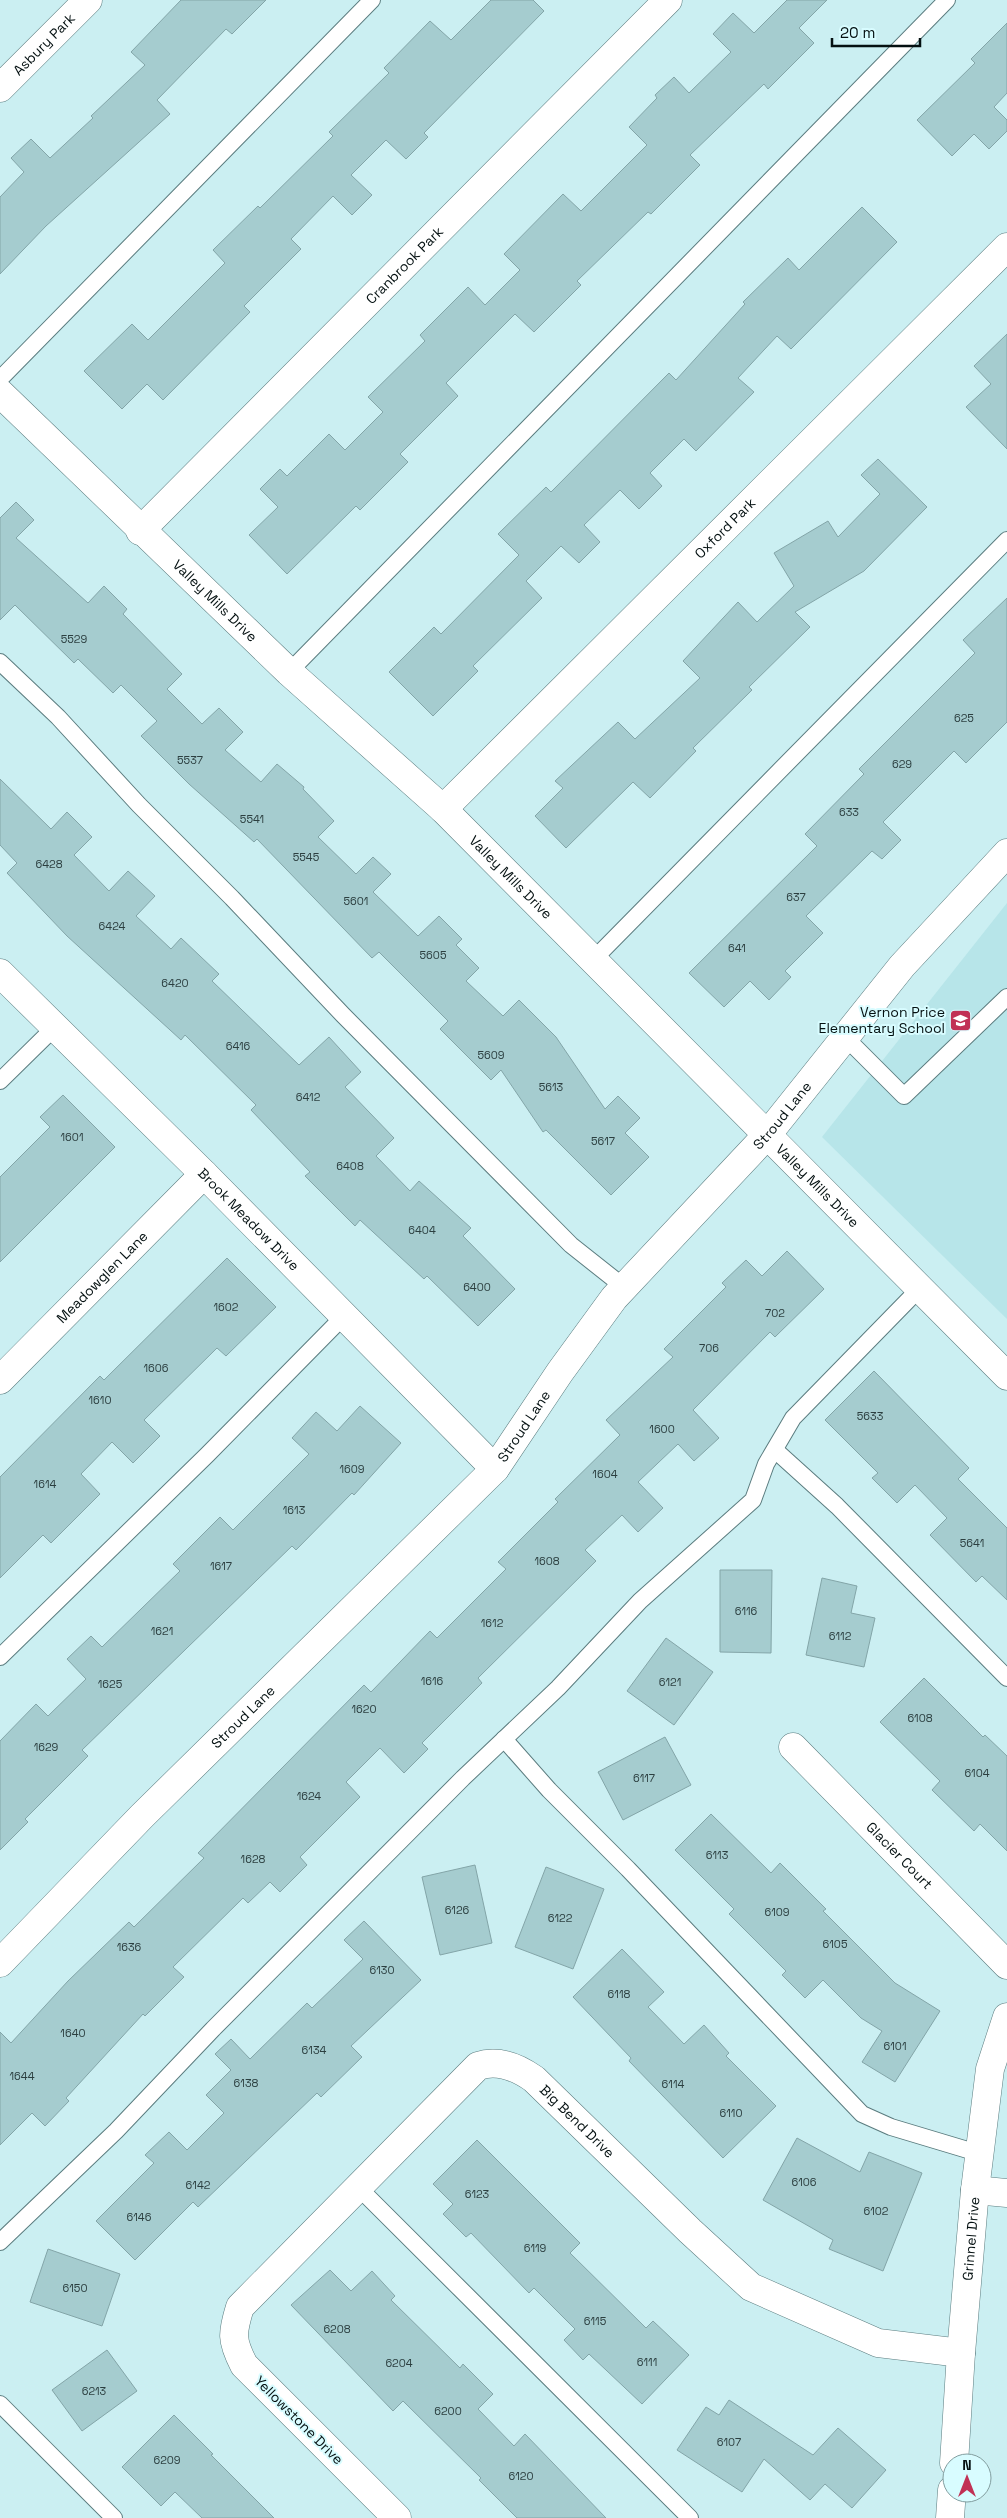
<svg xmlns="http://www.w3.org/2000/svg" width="1007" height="2518" viewBox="0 0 1007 2518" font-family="'Space Grotesk',sans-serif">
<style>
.built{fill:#b7e5e9}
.building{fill:#a5cccf;stroke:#83a5a8}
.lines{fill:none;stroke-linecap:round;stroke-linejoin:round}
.service-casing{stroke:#5b7c7f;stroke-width:18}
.minor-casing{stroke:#5b7c7f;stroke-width:29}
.service{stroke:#fff;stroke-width:16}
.minor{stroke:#fff;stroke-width:28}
.labels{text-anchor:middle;stroke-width:4;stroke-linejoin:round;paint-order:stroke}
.number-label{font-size:11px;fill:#2c3f40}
.street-label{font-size:14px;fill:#041011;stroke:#d8fcff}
.poi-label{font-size:14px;fill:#041011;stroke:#d8fcff;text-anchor:end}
</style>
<rect width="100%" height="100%" fill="#cbeff2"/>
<!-- built -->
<path class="built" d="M1007,903v416l-185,-182z"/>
<!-- building -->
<g class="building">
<path d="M181,0h85l-34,34 -6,-5 -69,71 13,14 -124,112 -46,48v-77l24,-25 -13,-14 20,-19 19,19 43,-40 -2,-2 54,-51 -14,-13z"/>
<path d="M491,0h42l11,11 -120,122 4,4 -22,22 -20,-19 -35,35 21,20 -20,20 -19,-19 -42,43 10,10 -57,57 6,6 -87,88 -16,-16 -25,25 -38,-38 48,-47 16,16 77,-77 -12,-13 45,-44 2,2 73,-72 -4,-4 60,-59 -5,-5 46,-47 21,19z"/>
<path d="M787,0h40l-28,28 15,15 -46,46 -4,-5 -74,71 10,10 -49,49 -3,-2 -71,69 4,4 -47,47 -19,-18 -69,69 12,13 -58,58 8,8 -48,48 -4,-4 -69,68 -38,-39 29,-28 -18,-18 20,-20 7,7 42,-42 16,16 38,-38 -15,-15 57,-56 -5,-6 48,-48 17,18 35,-35 -16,-16 59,-60 18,17 66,-66 -18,-18 28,-29 -2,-3 19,-18 15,16 42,-41 -18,-18 20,-21 21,20z"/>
<path d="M1007,23v70l-13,14 13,13v11l-18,18 -15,-15 -22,22 -35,-36 58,-57 -4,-4z"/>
<path d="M862,207l35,35 -106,107 -14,-13 -39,42 16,14 -58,59 -12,-12 -34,34 12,13 -23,23 -19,-19 -36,35 16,17 -21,21 -18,-17 -35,35 16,17 -69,68 5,5 -45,45 -44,-44 45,-45 7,7 78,-79 -21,-21 48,-47 5,5 118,-119 7,7 69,-76 -2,-2 45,-44 11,12z"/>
<path d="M1007,334v115l-41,-42 25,-23 -17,-18z"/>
<path d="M878,459l49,48 -63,64 -69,41 15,15 -61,60 3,3 -59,58 3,3 -46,47 -17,-16 -67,66 -31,-32 28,-28 -8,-7 63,-59 17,17 65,-61 -17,-17 55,-59 19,20 37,-36 -20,-33 54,-32 10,16 42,-43 -19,-19z"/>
<path d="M16,502l18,18 -18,18 72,65 16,-17 23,23 -4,5 59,60 -15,15 35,35 17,-16 24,24 -18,18 36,32 16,-18 27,23 -1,2 31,32 -16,16 38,37 17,-17 18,17 -18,18 45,44 21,-20 23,23 -6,6 23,23 -13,13 37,35 16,-16 37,37 49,72 13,-13 22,22 -15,15 24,24 -38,38 -65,-65 -3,2 -42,-62 -10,10 -51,-51 8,-8 -69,-69 -7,6 -115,-119 -3,3 -65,-58 -48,-48 16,-15 -36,-36 -8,8 -35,-34 -4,4 -59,-58 -15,15v-102z"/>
<path d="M1007,598v124l-41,41 -12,-12 -71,71 18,18 -19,19 -10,-8 -66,65 17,17 -38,38 6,6 -22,23 -19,-19 -26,26 -35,-34 128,-127 -12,-12 59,-60 -5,-5 116,-116 -12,-13z"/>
<path d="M0,779l51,50 16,-17 25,25 -18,18 35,36 19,-20 27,25 -19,20 35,33 10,-11 38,36 -7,7 87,84 30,-28 32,35 -16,15 49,51 -18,18 34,35 9,-10 52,47 -8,8 52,53 -37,37 -51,-50 -3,3 -64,-59 -5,6 -50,-50 5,-4 -59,-62 5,-5 -71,-70 -4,5 -114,-104 -60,-63 10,-10 -17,-18z"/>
<path d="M63,1095l52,52 -115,115v-85l50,-50 -10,-10z"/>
<path d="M787,1251l37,38 -49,48 -5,-5 -77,78 26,28 -25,23 -16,-17 -40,38 25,26 -25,24 -16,-17 -37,35 11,11 -118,117 4,5 -60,60 6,6 -24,24 -24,-25 -34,34 14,15 -60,60 7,8 -27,27 -10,-10 -22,21 -5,-5 -70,69 11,10 -39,39 -2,-2 -77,84 3,3 -24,25 -13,-13 -32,32v-113l11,11 57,-62 61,-59 5,5 70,-69 -6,-5 166,-168 7,7 59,-61 7,7 69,-69 -8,-7 60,-60 -3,-3 65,-64 -14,-15 67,-63 -9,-8 62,-62 -4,-4 24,-23 16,16z"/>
<path d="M227,1258l49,49 -50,49 -9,-8 -73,72 16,16 -27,27 -21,-21 -31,32 19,20 -49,49 -8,-8 -43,43v-101l100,-101 4,4z"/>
<path d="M874,1371l95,97 -11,11 49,49v72l-25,-24 -6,6 -46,-47 17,-17 -32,-33 -18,18 -25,-25 6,-5 -53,-53z"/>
<path d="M360,1406l41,37 -47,52 -2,-2 -56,57 -4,-4 -210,204 6,6 -63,63 3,3 -28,28v-109l36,-37 12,12 38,-37 -19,-20 24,-23 11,11 78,-76 -7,-7 47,-47 13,13 76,-76 -17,-16 24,-26 21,19z"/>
<path d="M720,1570h52l-1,83 -51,-1z"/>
<path d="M822,1578l35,8 -6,27 24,5 -11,49 -58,-12z"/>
<path d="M666,1638l47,34 -39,53 -47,-34z"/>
<path d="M924,1678l59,59 2,-2 22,21v95l-27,-27 -6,7 -42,-41 8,-9 -60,-59z"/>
<path d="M665,1737l26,48 -68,35 -25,-48z"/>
<path d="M711,1814l60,59 9,-10 46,46 -3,2 72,72 45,28 -45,71 -33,-20 20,-31 -21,-13 -38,-38 -18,18 -23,-23 4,-4 -57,-57 5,-5 -59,-59z"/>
<path d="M475,1865l17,78 -52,12 -18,-78z"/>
<path d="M546,1867l58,22 -31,80 -58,-22z"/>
<path d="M364,1921l57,59 -70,66 11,11 -41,40 -4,-4 -119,114 -5,-5 -58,58 -39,-39 58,-58 -9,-8 24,-23 18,18 37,-37 -18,-18 25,-25 -16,-16 16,-15 19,20 57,-56 5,5 51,-49 -19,-19z"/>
<path d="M622,1949l42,43 -16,15 36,37 20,-19 25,28 -3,3 50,50 -53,52 -94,-97 2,-3 -58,-61z"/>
<path d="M797,2138l63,34 9,-20 53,21 -39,98 -54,-22 4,-9 -70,-40z"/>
<path d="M477,2140l103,103 -10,10 76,75 7,-7 36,34 -47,49 -53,-50 -6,6 -19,-20 11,-11 -41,-41 -5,5 -58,-60 -5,4 -23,-23 10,-10 -20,-20z"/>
<path d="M48,2249l72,25 -18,52 -72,-24z"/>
<path d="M330,2270l21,21 21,-20 23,25 -4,4 69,68 3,-4 30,30 -15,15 36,37 11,-12 81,84h-89l-38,-38 2,-2 -78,-77 -10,10 -102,-106z"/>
<path d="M107,2350l30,41 -55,40 -30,-41z"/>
<path d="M729,2400l84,55 25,-27 48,42 -34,38 -27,-24 -15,16 -46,-41 -22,33 -65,-42 29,-43 13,8z"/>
<path d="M174,2415l39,39 -2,1 63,63h-72l-27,-26 -14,14 -39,-39z"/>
</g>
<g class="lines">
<defs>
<g id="service">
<path d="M0,379l372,-379"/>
<path d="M0,662l58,55 81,88 93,93 111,117 228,230 53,42"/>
<path d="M289,672l658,-672"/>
<path d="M593,960l414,-420"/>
<path d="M845,1037l59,59 103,-99"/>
<path d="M0,1081l55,-54"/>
<path d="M775,1450l62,56 170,172"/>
<path d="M0,1657l207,-202 137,-139"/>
<path d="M504,1739l45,51 79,79 234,245 29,13 90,27"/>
<path d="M358,2187l332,331"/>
<path d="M0,2242l116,-111 97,-102 250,-251 95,-90 82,-87 113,-101 13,-36 27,-46 127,-130"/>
<path d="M0,2404l114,114"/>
</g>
<g id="minor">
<path id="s1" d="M0,88l88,-88"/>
<path id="s2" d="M0,393l289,279 154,137 564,567"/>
<path id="s3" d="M140,531l528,-531"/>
<path id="s4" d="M443,809l564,-562"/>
<path id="s5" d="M0,973l204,201 291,295"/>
<path id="s6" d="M0,1380l204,-206"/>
<path id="s7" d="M793,1747l214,218"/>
<path id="s8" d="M0,1963l142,-147 353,-347 65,-97 54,-74 153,-163 135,-169 105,-113"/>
<path d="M975,2190l32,3"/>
<path id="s9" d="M954,2463l7,-110 14,-163 15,-121 17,-52"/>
<path id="s10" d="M397,2518l-153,-153c-13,-25 -12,-32 -4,-58l238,-241c20,-7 39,1 56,13l156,152 61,56 127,56 83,10"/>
<path d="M950,2518l2,-28"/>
</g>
</defs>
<!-- service casing -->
<use href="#service" class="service-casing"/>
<!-- minor casing -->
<use href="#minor" class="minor-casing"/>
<!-- service -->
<use href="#service" class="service"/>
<!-- minor -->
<use href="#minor" class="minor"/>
</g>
<!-- icons -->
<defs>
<symbol id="school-square" viewBox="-11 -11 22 22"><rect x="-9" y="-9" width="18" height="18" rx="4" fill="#c13155" stroke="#d8fcff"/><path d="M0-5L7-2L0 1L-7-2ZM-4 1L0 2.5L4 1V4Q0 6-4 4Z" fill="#fff"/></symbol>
</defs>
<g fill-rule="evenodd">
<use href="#school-square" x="948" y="1008" width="25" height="25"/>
</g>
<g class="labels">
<!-- number labels -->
<g class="number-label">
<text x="74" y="643">5529</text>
<text x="964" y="722">625</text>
<text x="190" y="764">5537</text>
<text x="902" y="768">629</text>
<text x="849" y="816">633</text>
<text x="252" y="823">5541</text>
<text x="306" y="861">5545</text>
<text x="49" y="868">6428</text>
<text x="796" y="901">637</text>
<text x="356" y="905">5601</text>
<text x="112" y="930">6424</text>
<text x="737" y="952">641</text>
<text x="433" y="959">5605</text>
<text x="175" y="987">6420</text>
<text x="238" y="1050">6416</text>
<text x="491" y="1059">5609</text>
<text x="551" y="1091">5613</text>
<text x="308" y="1101">6412</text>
<text x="72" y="1141">1601</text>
<text x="603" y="1145">5617</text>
<text x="350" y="1170">6408</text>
<text x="422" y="1234">6404</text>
<text x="477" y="1291">6400</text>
<text x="226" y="1311">1602</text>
<text x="775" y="1317">702</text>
<text x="709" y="1352">706</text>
<text x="156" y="1372">1606</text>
<text x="100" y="1404">1610</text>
<text x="870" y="1420">5633</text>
<text x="662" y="1433">1600</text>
<text x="352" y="1473">1609</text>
<text x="605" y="1478">1604</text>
<text x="45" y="1488">1614</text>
<text x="294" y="1514">1613</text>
<text x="972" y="1547">5641</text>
<text x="547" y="1565">1608</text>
<text x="221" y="1570">1617</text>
<text x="746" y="1615">6116</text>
<text x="492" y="1627">1612</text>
<text x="162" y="1635">1621</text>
<text x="840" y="1640">6112</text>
<text x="432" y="1685">1616</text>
<text x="670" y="1686">6121</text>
<text x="110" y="1688">1625</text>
<text x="364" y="1713">1620</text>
<text x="920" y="1722">6108</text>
<text x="46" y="1751">1629</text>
<text x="977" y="1777">6104</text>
<text x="644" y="1782">6117</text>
<text x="309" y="1800">1624</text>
<text x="717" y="1859">6113</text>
<text x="253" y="1863">1628</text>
<text x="457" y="1914">6126</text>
<text x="777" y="1916">6109</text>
<text x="560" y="1922">6122</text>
<text x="835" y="1948">6105</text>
<text x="129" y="1951">1636</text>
<text x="382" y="1974">6130</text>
<text x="619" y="1998">6118</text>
<text x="73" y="2037">1640</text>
<text x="895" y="2050">6101</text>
<text x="314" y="2054">6134</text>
<text x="22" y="2080">1644</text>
<text x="246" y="2087">6138</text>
<text x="673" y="2088">6114</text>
<text x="731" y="2117">6110</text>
<text x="804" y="2186">6106</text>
<text x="198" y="2189">6142</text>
<text x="477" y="2198">6123</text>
<text x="876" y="2215">6102</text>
<text x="139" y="2221">6146</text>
<text x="535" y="2252">6119</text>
<text x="75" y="2292">6150</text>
<text x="595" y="2325">6115</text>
<text x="337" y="2333">6208</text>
<text x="647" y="2366">6111</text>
<text x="399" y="2367">6204</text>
<text x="94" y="2395">6213</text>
<text x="448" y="2415">6200</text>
<text x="729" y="2446">6107</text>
<text x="167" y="2464">6209</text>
<text x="521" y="2480">6120</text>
</g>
<!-- street labels -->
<g class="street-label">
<text dy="5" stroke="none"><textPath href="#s1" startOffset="62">Asbury Park</textPath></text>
<text dy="5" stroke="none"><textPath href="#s3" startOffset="375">Cranbrook Park</textPath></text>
<text dy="5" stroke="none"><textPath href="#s4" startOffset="398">Oxford Park</textPath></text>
<text dy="5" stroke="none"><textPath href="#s2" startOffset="299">Valley Mills Drive</textPath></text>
<text dy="5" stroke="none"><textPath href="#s2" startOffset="704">Valley Mills Drive</textPath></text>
<text dy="5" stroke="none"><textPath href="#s8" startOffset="1156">Stroud Lane</textPath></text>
<text dy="5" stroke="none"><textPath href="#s2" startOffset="1139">Valley Mills Drive</textPath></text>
<text dy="5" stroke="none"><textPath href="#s5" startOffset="350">Brook Meadow Drive</textPath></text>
<text dy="5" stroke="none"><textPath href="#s6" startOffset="145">Meadowglen Lane</textPath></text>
<text dy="5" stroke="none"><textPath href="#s8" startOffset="751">Stroud Lane</textPath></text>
<text dy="5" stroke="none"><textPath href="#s8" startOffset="346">Stroud Lane</textPath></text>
<text dy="5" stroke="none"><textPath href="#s7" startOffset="152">Glacier Court</textPath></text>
<text dy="5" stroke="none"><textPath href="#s10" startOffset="736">Big Bend Drive</textPath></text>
<text dy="5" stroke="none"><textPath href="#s9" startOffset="225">Grinnel Drive</textPath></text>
<text transform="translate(299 2420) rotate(45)" y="5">Yellowstone Drive</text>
</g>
<!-- poi labels -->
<g class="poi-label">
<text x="945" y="1017">Vernon Price<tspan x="945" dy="16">Elementary School</tspan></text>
</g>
</g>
<!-- north arrow -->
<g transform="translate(967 2478)"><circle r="24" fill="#d8fcff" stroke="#839ea0"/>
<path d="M0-4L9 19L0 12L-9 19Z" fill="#c13155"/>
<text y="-8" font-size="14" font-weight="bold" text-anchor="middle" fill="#041011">N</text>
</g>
<!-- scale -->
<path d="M832 38v8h88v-8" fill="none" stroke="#041011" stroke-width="2.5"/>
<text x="840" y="38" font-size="15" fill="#041011" stroke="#d8fcff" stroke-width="4" paint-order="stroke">20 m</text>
</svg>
